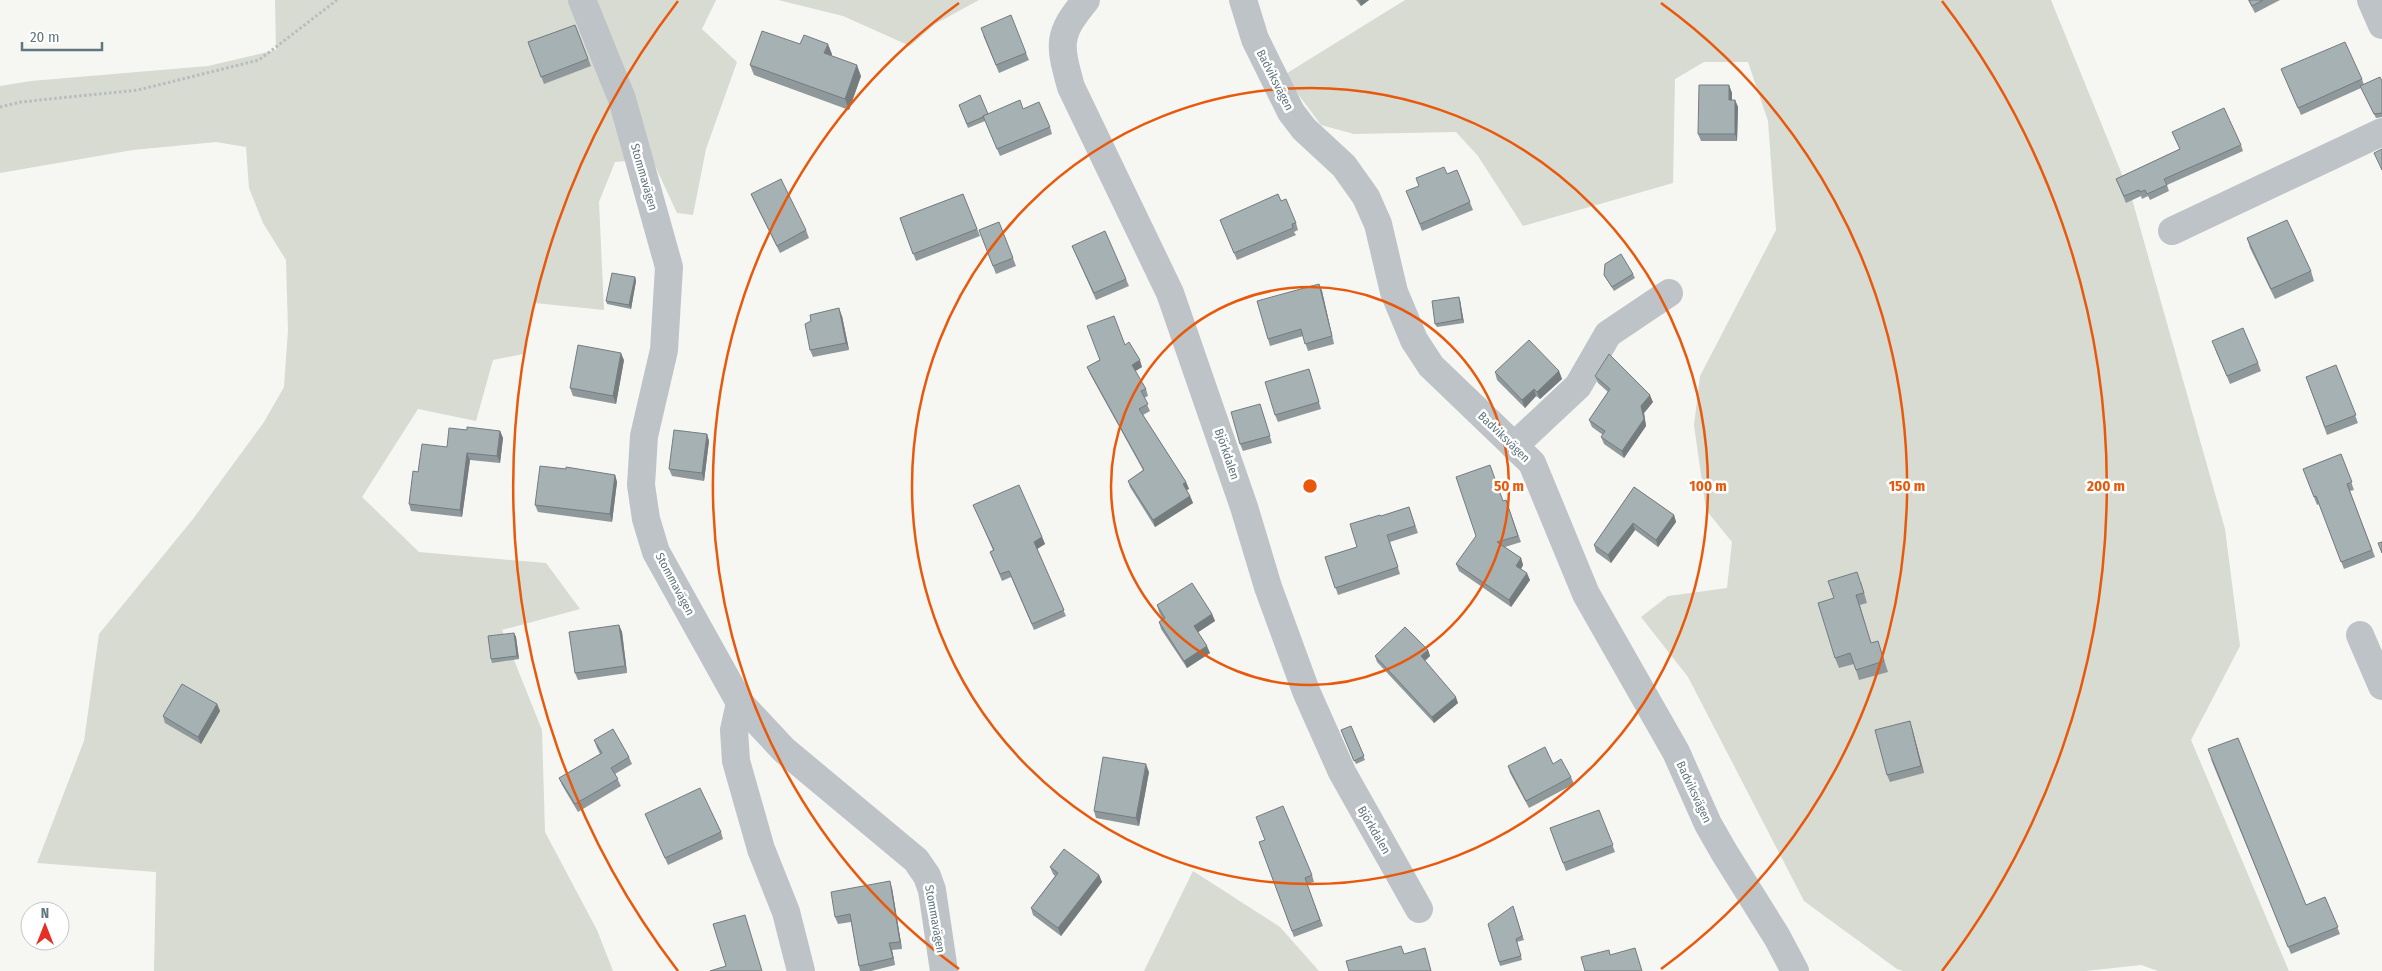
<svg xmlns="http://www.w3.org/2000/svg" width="2382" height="971" viewBox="0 0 2382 971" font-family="'Fira Sans Condensed',sans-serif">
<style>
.green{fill:#d7dbd2}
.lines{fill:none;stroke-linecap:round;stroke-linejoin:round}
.path{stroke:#b7bcbe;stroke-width:3;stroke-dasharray:2.5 2.5;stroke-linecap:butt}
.minor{stroke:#bdc3c6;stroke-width:28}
.wall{fill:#8f989b}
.shaded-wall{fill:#747c7e}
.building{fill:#a6b1b4;stroke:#747c7e}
.ring{fill:none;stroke:#e8590c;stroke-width:2.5}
.labels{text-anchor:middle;stroke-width:5;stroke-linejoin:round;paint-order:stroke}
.street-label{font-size:12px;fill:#61777e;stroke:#fff}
.centre{fill:#e8590c;stroke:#fff;stroke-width:2.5}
.ring-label{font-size:15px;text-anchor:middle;font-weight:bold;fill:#e8590c;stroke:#fff;stroke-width:5;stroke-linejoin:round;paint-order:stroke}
</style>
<rect width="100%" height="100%" fill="#f6f6f3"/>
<!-- green -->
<g class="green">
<path d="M275,0h441l-14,29 35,33 -31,87 -13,66 -16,-2 -25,-54 -37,3 -16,40 5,108 -69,-7 -12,51 -30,6 -17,61 -58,-12 -56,88 57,55 127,11 34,46 -78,21 40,100 3,102 52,98 16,41h-459l2,-99 -119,-9 47,-122 15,-107 94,-115 71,-97 20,-35 4,-57 -2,-70 -23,-37 -14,-35 -3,-41 -30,-5 -83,8 -133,23v-87l31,-5 177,-15 68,-16z"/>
<path d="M778,0h201l-44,24 -25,22 -67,-30z"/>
<path d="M1405,0h646l81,199 93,330 15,117 -49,94 98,231h-131l-17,-6 -55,6h-183l-6,-2 -93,-68 -116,-224 -47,-60 27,-21 59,-8 5,-46 -26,-32 -12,-85 6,-49 76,-146 -8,-109 -20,-59h-44l-29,17 -2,104 -150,43 -45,-70 -22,-24 -102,2 -33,-9 -37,-50z"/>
<path d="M1193,871l87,56 39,44h-175z"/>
</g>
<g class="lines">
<!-- path -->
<path class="path" d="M0,107l21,-5 117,-12 121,-30 78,-60"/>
<!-- minor -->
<g class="minor">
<path d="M582,0l40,99 47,168 -5,83 -20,86 -2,33 -1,16 5,34 10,33 84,151 44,47 132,110 11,16 5,14 12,81"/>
<path d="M1086,0c-29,35 -27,44 -15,87l99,206 74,214 24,80 38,104 36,81 77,137"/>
<path d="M1243,0l12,39 36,73 13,17 40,37 22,31 12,27 16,68 20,48 17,26 101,97 54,131 90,158 32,72 16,28 53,85 18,34"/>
<path d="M2371,0l11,25"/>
<path d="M2172,231l210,-99"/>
<path d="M1514,446l64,-60 30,-52 61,-41"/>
<path d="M2360,635l22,51"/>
<path d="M740,703l-6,27 2,31 25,88 25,63 15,59"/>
</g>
</g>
<!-- wall -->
<g class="wall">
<path d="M1356,0h13l-8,6z"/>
<path d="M2248,0h32l-25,13z"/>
<path d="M575,25l16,41 -47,18 -16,-42z"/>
<path d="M983,35l43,18 3,7 -30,13z"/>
<path d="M800,44l32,10 -1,2 30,20 -12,34 -95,-35 -4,-10z"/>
<path d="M2281,69l81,10 2,6 18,-4v36l-6,1 -15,-30 -60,27z"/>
<path d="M1729,85l3,8v7h3l3,7 -1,34h-36l-3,-7z"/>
<path d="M959,105l29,9 35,-5 27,18 2,7 -52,22 -15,-35 -17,7z"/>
<path d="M2172,132l69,13 2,6 -76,34 2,6 -19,9 -2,-4 -6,3 -1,-3 -15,7 -10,-24 64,-30z"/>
<path d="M1457,170l16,40 -51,21 -13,-33 38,-24z"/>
<path d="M751,194l55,36 3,8 -29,15 -26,-52z"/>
<path d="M963,194l17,42 -64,25 -16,-43z"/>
<path d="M1281,201l15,22 2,7 -4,2 2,3 -59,25 -17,-40z"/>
<path d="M999,222l17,44 -20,8 -17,-44z"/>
<path d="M2247,238l64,33 3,10 -39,18 -25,-51z"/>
<path d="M1072,246l54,33 3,7 -33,14z"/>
<path d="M1633,274l2,4 -21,13 -8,-13 -2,-3z"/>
<path d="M635,277l1,4 -5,28 -24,-5 -1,-3z"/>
<path d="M1319,284l3,7 12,53 -26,7 -5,-15 -33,10 -2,-7z"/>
<path d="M1460,300l4,23 -27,4 -2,-3z"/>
<path d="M842,316l7,34 -36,7 -3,-7z"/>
<path d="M1125,345l17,22 -7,4 11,18 2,7 -4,2 6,13 -7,4 43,67 3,7 -3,1 4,6 3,7 -38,24 -25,-40 -2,-6 15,-11 -53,-96 -3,-7z"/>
<path d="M2215,349l43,14 3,8 -31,13z"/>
<path d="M624,360l-8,44 -43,-8 -3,-8z"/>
<path d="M2336,365l22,58 -31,12 -21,-58z"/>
<path d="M1309,369l12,40 -43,13 -3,-7z"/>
<path d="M1559,371l3,8 -22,20 -4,-3 -11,12 -28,-28 -2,-8z"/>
<path d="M1595,376l58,26 -9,11 2,13 -22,32 -20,-14 -3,-7 2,-2 -11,-8 -3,-7 19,-28 -10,-9z"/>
<path d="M1260,404l12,39 -29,8 -3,-7z"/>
<path d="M467,430l33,1 3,7 -3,25 -30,-3 -8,57 -51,-6 -2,-7 9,-32z"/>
<path d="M707,434l2,7 -5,40 -32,-5 -3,-7z"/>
<path d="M2341,454l13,36 -4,1 25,66 -31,12 -25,-65 -2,1 -14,-36z"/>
<path d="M566,469l49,6 2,7 -5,40 -74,-10 -3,-7z"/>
<path d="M1634,487l40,28 2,7 -18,25 -23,-17 -24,33 -15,-11 -2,-7z"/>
<path d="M1506,500l15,42 -16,5 16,11 2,7 -2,4 9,11 -19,27 -52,-36 -3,-7 47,-63z"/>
<path d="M973,505l69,32 3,7 -8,5 29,67 -32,14 -23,-53 -9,4 -12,-29 3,-2z"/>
<path d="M1409,507l9,26 -28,9 10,32 -62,21 -13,-38 32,-10 24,-31z"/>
<path d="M1861,582l6,21 -7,2 11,38 7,-2 10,31 -29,8 -5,-16 -15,4 -4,-10 -1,-60z"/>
<path d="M1157,605l55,9 3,7 -17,11 12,21 -23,15 -26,-39 -2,-7 4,-3 -4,-7z"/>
<path d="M619,625l3,7 5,41 -49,7 -3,-7z"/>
<path d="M514,633l2,4 3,22 -27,4 -1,-4z"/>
<path d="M1428,650l2,6 -5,5 33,42 -24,20 -57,-61 -2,-6z"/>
<path d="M217,704l3,7 -19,33 -36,-21 -2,-7z"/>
<path d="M1351,726l14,34 -9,4 -15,-34z"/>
<path d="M1912,728l12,45 -34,9 -3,-7z"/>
<path d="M594,740l35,17 3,7 -17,10 6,12 -43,26 -16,-27 -3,-7 41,-24 -3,-6z"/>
<path d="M2210,757l96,148 19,-8 15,37 -49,20z"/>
<path d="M1553,764l18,13 3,7 -45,24 -19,-35 -2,-7z"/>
<path d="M1149,772l-10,54 -43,-8 -2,-7z"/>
<path d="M1599,810l16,42 -49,19 -16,-43z"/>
<path d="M645,814l76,18 2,7 -55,26z"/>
<path d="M1259,842l53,33 2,7 -7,2 16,42 -29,11z"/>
<path d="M1050,867l49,8 3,7 -41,54 -28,-21 -2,-7 24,-32 -2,-2z"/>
<path d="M892,888l10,61 -10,1 3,15 -24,6h-11l-1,-5 -8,-44 -13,2 -3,-7z"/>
<path d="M1513,906l11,34 -7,2 5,18 -22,6 -1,-4z"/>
</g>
<!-- shaded-wall -->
<g class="shaded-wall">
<path d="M1359,0h10l-8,6z"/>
<path d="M828,44l4,10 -4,10 -4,-11z"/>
<path d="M857,65l4,11 -12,34 -4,-11z"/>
<path d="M1729,85l3,8v14l-3,-7z"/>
<path d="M1735,100l3,7 -1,34 -2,-7z"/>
<path d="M635,277l1,4 -5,28 -2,-4z"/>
<path d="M1319,284l3,7 12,53z"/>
<path d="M1459,297l1,3 4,23 -2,-4z"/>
<path d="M839,308l3,8 7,34 -3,-7z"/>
<path d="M621,353l3,7 -8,44 -3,-8z"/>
<path d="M1140,360l2,7 -8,5 -2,-7z"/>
<path d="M1559,371l3,8 -22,20 -3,-7z"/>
<path d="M1534,389l2,7 -11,12 -3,-8z"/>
<path d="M1650,395l3,7 -9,11 2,13 -22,32 -2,-7 19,-45z"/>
<path d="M500,431l3,7 -3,25 -3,-7z"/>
<path d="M707,434l2,7 -5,40 -2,-8z"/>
<path d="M467,453l3,7 -8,57 -2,-7z"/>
<path d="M615,475l2,7 -5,40 -2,-8z"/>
<path d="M1186,482l3,7 -4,2 -2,-7z"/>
<path d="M1190,496l3,7 -38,24 -2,-7z"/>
<path d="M1674,515l2,7 -18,25 -2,-7z"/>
<path d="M1633,523l2,7 -24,33 -3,-8z"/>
<path d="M1042,537l3,7 -8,5 -3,-7z"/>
<path d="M1521,558l2,7 -4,8 -3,-7z"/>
<path d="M1527,573l3,7 -19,27 -2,-7z"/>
<path d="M1212,614l3,7 -18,12 -3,-7z"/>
<path d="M619,625l3,7 5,41 -2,-7z"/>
<path d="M514,633l2,4 3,22 -2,-3z"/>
<path d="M1207,646l3,7 -23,15 -3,-7z"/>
<path d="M1428,650l2,6 -7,6 -2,-6z"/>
<path d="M1456,697l2,6 -24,20 -2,-6z"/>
<path d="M217,704l3,7 -19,33 -3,-7z"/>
<path d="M1910,721l2,7 12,45 -3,-7z"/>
<path d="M1146,764l3,8 -10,54 -3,-8z"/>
<path d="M1099,875l3,7 -41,54 -3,-8z"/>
<path d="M890,881l2,7 10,61 -2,-7z"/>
<path d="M889,943l3,7 3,15 -2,-7z"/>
</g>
<!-- building -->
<g class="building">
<path d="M2249,0h14l-11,6z"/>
<path d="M1011,15l15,38 -30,12 -15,-37z"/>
<path d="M575,25l13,34 -47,18 -13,-35z"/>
<path d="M762,31l38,13 4,-9 24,9 -4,9 33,12 -12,34 -95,-34z"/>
<path d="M2345,42l17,37 -64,29 -17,-39z"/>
<path d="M2380,77l2,4v32l-8,1 -14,-28z"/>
<path d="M1699,85h30v15h6v34h-37z"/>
<path d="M980,95l8,19 -5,2v1l-16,7 -8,-19z"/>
<path d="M1020,100l3,9 16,-7 11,25 -53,22 -14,-33z"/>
<path d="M2224,108l17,37 -77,34 3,6 -20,9 -2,-4 -5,2 -1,-2 -15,6 -8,-17 64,-30 -8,-17z"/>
<path d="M2382,149v21l-8,-17z"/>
<path d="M1444,167l3,7 10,-4 13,32 -50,22 -14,-33 13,-5 -3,-8z"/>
<path d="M781,179l25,51 -29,16 -26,-52z"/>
<path d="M963,194l14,35 -64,25 -13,-36z"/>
<path d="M1278,194l3,7 5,-2 10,24 -4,1 1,4 -59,25 -14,-33z"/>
<path d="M2287,220l24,51 -40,18 -24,-51z"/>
<path d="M999,222l14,36 -20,8 -14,-36z"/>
<path d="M1105,231l21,48 -32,14 -22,-47z"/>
<path d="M1621,254l12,20 -21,13 -8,-12 1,-11z"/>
<path d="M612,273l23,4 -6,28 -23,-4z"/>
<path d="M1319,284l13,52 -27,8 -4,-15 -33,10 -11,-38z"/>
<path d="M1459,297l3,22 -27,5 -3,-23z"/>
<path d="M839,308l7,35 -36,7 -5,-26 6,-3 -1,-6z"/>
<path d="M1114,316l11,29 4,-3 11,18 -8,5 14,24 -5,2 7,13 -9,5 47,73 -3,2 7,12 -37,24 -25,-39 16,-11 -57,-103 13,-7 -13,-34z"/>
<path d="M2243,328l15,35 -31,13 -15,-35z"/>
<path d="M1529,340l30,31 -22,21 -3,-3 -12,11 -27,-28z"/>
<path d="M578,345l43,8 -8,43 -43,-8z"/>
<path d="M1609,354l41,41 -9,11 3,13 -22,32 -21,-14 4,-6 -16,-11 21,-31 -15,-13z"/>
<path d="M2336,365l20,50 -31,12 -19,-50z"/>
<path d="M1309,369l10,33 -44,13 -10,-33z"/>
<path d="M1260,404l10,32 -30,8 -9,-32z"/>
<path d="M467,427l33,4 -3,25 -30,-3 -7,57 -51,-6 4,-33 5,1 4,-28 25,3 2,-19 18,2z"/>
<path d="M674,430l33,4 -5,39 -33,-4z"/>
<path d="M2341,454l11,28 -5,2 25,66 -31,12 -25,-66 -2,1 -11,-28z"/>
<path d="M1490,465l13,36 3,-1 12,36 -21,6 24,16 -5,8 11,7 -18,27 -53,-36 20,-28 -20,-59z"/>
<path d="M540,466l26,3v-2l49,8 -5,39 -75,-9z"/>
<path d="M1019,485l23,52 -8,5 30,68 -32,14 -23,-53 -9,3 -10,-22 4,-2 -21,-45z"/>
<path d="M1634,487l40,28 -18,25 -23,-17 -25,32 -14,-10z"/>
<path d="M1409,507l6,19 -28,9 11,32 -63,21 -10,-31 32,-10 -7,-23 30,-9 1,1z"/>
<path d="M2382,542v11l-4,-10z"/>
<path d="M1857,572l7,21 -8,2 15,48 7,-2 6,20 -28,9 -6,-17 -15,5 -17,-55 16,-5 -6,-17z"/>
<path d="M1192,583l20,31 -18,12 13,20 -23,15 -25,-39 6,-4 -8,-13z"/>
<path d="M619,625l6,41 -50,7 -6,-41z"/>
<path d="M1405,627l23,23 -7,6 35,41 -24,20 -57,-61z"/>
<path d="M514,633l3,23 -26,3 -3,-23z"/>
<path d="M182,684l35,20 -19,33 -35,-21z"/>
<path d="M1910,721l11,45 -34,9 -12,-45z"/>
<path d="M1351,726l13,30 -10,5 -13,-31z"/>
<path d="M613,729l16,28 -18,11 7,11 -43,25 -16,-26 43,-25 -8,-13z"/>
<path d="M2238,738l68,167 19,-8 13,30 -50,20 -80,-198z"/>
<path d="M1545,747l8,17 8,-5 10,18 -45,24 -18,-35z"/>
<path d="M1103,757l43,7 -10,54 -42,-7z"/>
<path d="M700,788l21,44 -56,26 -20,-44z"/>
<path d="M1283,806l29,69 -7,3 15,42 -28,11 -33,-89 6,-2 -9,-23z"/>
<path d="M1599,810l14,35 -50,18 -13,-35z"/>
<path d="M1064,849l35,26 -41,53 -27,-20 27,-35 -8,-6z"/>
<path d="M890,881l10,61 -11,1 4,15 -34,8 -9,-52 -15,3 -4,-25z"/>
<path d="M1513,906l9,30 -6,3 5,17 -22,6 -11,-38z"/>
<path d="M745,915l17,56h-52l16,-5 -13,-42z"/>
<path d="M1401,946l3,8 21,-6 6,23h-82l-3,-10z"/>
<path d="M1635,948l7,23h-57l-4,-14 28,-7 1,5z"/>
</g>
<!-- distance rings -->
<g class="ring">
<circle cx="1310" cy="486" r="199"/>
<circle cx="1310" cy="486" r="398"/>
<path d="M959 969A597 597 0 0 1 959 3M1661 3A597 597 0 0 1 1661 969"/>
<path d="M678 971A796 796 0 0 1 678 1M1942 1A796 796 0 0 1 1942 971"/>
</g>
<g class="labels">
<!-- street labels -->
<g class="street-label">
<text transform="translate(1275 80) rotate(63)" y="4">Badviksvägen</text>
<text transform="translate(644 177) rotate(74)" y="4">Stommavägen</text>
<text transform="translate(1504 437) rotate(44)" y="4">Badviksvägen</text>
<text transform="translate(1227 454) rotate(71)" y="4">Björkdalen</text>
<text transform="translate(675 584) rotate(62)" y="4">Stommavägen</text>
<text transform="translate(1694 792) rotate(65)" y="4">Badviksvägen</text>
<text transform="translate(1374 830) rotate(60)" y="4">Björkdalen</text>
<text transform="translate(935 919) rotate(80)" y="4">Stommavägen</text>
</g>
</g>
<circle cx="1310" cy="486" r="8" class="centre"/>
<g class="ring-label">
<text x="1509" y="491">50 m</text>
<text x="1708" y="491">100 m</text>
<text x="1907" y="491">150 m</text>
<text x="2106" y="491">200 m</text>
</g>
<!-- north arrow -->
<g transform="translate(45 926)"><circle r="24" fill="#ffffff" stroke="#c0c9cb"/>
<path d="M0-4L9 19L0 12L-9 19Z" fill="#e43025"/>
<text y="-8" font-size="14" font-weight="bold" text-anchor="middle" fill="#61777e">N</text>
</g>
<!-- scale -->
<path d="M22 42v8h80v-8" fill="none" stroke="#61777e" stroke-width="2.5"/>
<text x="30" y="42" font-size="15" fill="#61777e" stroke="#ffffff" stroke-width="4" paint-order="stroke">20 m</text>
</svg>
